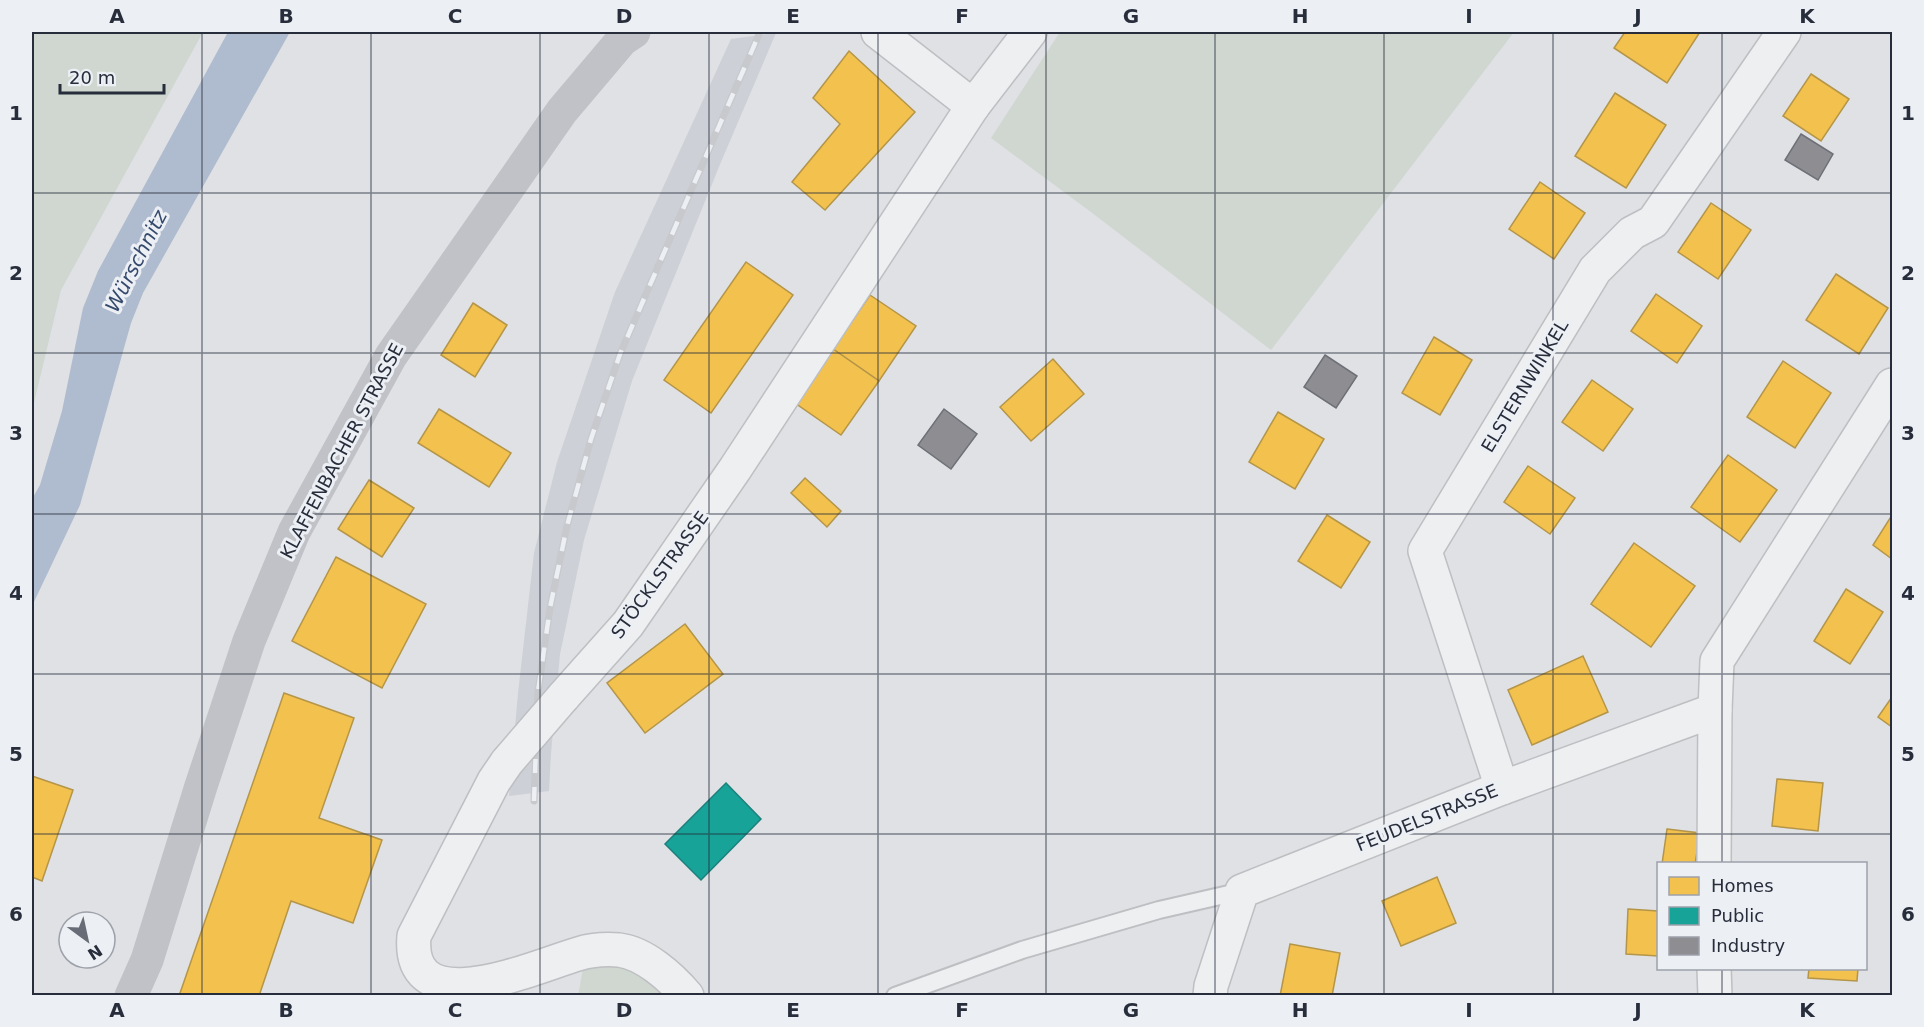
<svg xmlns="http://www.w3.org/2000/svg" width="1924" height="1027" viewBox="0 0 1924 1027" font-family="'DejaVu Sans',sans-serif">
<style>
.built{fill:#cdd0d7}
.green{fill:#cfd7d0}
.water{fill:#afbbce}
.homes{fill:#f2c14e;stroke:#b59548;stroke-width:1.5}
.public{fill:#17a398;stroke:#1c807c;stroke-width:1.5}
.industry{fill:#8d8d92;stroke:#6e7078;stroke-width:1.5}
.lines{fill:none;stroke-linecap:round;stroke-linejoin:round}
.lane-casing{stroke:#bdbfc2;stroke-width:20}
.street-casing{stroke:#bdbfc2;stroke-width:36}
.lane{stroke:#eeeff1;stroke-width:16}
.street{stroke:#eeeff1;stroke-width:33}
.secondary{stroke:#c0c2c7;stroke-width:33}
.rail-casing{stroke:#c7c9cc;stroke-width:7}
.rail{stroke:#eceff4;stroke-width:4.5;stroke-dasharray:14;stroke-linecap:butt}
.street-bridge-casing{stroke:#bdbfc2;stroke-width:36;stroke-linecap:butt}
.street-bridge{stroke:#eeeff1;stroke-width:33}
.grid{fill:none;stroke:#272d3b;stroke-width:1.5;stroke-opacity:0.55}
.labels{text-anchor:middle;stroke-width:6;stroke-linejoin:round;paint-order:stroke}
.street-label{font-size:18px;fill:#272d3b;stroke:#eceff4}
.water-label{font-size:20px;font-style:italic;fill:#34496c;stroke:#eceff4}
.neatline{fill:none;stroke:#272d3b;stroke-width:2}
.grid-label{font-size:20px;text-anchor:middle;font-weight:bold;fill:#272d3b}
</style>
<rect width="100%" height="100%" fill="#dfe1e4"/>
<!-- built -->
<path class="built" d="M776,33l-55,129 -89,219 -48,159 -24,114 -9,99 -2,38 -40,5 9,-103 16,-140 23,-91 58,-170 116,-253z"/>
<!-- green -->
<g class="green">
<path d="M32,32h171l-142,258 -29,121z"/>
<path d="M1060,32h454l-243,318 -180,-138 -100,-74z"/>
<path d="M613,965l28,8 27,23h-90l5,-27z"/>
</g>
<!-- water -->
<path class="water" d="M228,32h62l-147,261 -12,30 -51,182 -48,101v-107l8,-14 22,-74 21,-103 15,-37z"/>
<!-- homes -->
<g class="homes">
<path d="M1625,32h75l-33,51 -53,-35z"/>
<path d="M849,51l66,61 -90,98 -33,-28 48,-58 -27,-26z"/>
<path d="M1811,74l38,25 -28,42 -38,-25z"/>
<path d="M1615,93l51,32 -40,63 -51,-32z"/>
<path d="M1540,182l45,31 -31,46 -45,-30z"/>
<path d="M1711,203l40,27 -33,49 -40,-27z"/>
<path d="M746,262l47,33 -82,118 -47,-33z"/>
<path d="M1836,274l52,34 -29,46 -53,-34z"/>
<path d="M1656,294l46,32 -25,37 -46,-32z"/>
<path d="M870,295l46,31 -37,55 -46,-32z"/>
<path d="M473,303l34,22 -32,52 -34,-22z"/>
<path d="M1434,337l38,23 -32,55 -38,-22z"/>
<path d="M833,349l46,32 -38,54 -46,-32z"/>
<path d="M1053,359l31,35 -53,47 -31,-34z"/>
<path d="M1783,361l48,32 -36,55 -48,-31z"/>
<path d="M1592,380l41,29 -30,42 -41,-29z"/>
<path d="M439,409l72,44 -22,34 -71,-44z"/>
<path d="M1278,412l46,27 -29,50 -46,-27z"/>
<path d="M1728,455l49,35 -37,52 -49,-35z"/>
<path d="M1528,466l47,32 -25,36 -46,-32z"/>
<path d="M805,478l36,33 -14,16 -36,-34z"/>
<path d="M369,480l45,28 -32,49 -44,-28z"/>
<path d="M1327,515l43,27 -29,46 -43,-27z"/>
<path d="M1892,515v44l-19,-14z"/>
<path d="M1634,543l61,43 -44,61 -60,-43z"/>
<path d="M336,557l90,47 -44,84 -90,-47z"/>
<path d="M1846,589l37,23 -33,52 -36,-23z"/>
<path d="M685,624l38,50 -78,59 -38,-50z"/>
<path d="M1583,656l25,56 -76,33 -24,-55z"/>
<path d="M284,693l70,25 -35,100 63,22 -29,83 -62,-22 -32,95h-80z"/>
<path d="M1892,697v30l-14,-10z"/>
<path d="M32,776l41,14 -31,91 -10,-4z"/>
<path d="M1777,779l46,4 -5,48 -46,-5z"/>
<path d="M1667,829l33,4 -5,31h-33z"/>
<path d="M1437,877l19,46 -55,23 -19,-45z"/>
<path d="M1628,909l30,2v45l-32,-2z"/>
<path d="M1290,944l50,9 -8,43h-52z"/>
<path d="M1809,968h49l-1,13 -49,-3z"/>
</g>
<!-- public -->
<path class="public" d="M726,783l35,36 -60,61 -36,-36z"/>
<!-- industry -->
<g class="industry">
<path d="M1801,134l32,20 -15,26 -33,-20z"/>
<path d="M1325,355l32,21 -21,32 -32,-21z"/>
<path d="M944,409l33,25 -26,35 -33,-24z"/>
</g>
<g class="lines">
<defs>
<path id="lane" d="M895,996l127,-46 137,-40 83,-19"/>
<g id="street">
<path d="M878,32l95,74"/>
<path d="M563,697l65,-73 107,-155 238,-363 57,-74"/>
<path d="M507,762l-13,19 -80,155c-8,90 122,30 164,18 13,-4 28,-5 41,-4 25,3 52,27 68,46"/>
<path d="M1502,788l-77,-237 170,-281 37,-37 21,-11 131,-190"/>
<path d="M1714,864l1,-154 2,-49 175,-276"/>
<path d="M1714,968l1,28"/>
<path d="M1210,996l1,-10 31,-95 260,-103 213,-78"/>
</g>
</defs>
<!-- lane casing -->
<use href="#lane" class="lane-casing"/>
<!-- street casing -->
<use href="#street" class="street-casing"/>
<!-- lane -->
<use href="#lane" class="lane"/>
<!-- street -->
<use href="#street" class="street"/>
<!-- secondary -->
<path class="secondary" d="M131,996l16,-36 54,-174 48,-145 45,-109 97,-176 171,-245 60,-71 12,-8"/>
<defs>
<path id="rail" d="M534,801l4,-109 12,-84 17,-82 24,-87 29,-85 140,-322"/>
</defs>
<!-- rail casing -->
<use href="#rail" class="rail-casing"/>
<!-- rail -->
<use href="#rail" class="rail"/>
<defs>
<path id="street-bridge" d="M507,762l56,-65"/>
</defs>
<!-- street-bridge casing -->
<use href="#street-bridge" class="street-bridge-casing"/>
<!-- street-bridge -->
<use href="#street-bridge" class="street-bridge"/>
</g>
<!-- grid -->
<path class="grid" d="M202,32v964M371,32v964M540,32v964M709,32v964M878,32v964M1046,32v964M1215,32v964M1384,32v964M1553,32v964M1722,32v832M32,193h1860M32,353h1860M32,514h1860M32,674h1860M32,834h1860M1722,968v28"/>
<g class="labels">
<!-- street labels -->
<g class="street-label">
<text transform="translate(1525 386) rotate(-59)" y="6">ELSTERNWINKEL</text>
<text transform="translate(342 451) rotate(-62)" y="6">KLAFFENBACHER STRASSE</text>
<text transform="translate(660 575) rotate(-54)" y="6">STÖCKLSTRASSE</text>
<text transform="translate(1427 818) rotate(-22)" y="6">FEUDELSTRASSE</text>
</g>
<!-- water labels -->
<g class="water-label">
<text transform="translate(136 261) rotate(-63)" y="7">Würschnitz</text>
</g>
</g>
<!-- border -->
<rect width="1924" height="1027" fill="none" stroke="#eceff4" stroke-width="66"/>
<!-- legend -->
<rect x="1657" y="862" width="210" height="108" fill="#eceff4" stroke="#9da1aa" stroke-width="1.5"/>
<rect x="1669" y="877" width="30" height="18" fill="#f2c14e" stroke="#9da1aa" stroke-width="1.5"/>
<text x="1711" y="892" font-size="18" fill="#272d3b">Homes</text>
<rect x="1669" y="907" width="30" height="18" fill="#17a398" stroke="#9da1aa" stroke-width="1.5"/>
<text x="1711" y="922" font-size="18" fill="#272d3b">Public</text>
<rect x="1669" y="937" width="30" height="18" fill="#8d8d92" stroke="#9da1aa" stroke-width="1.5"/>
<text x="1711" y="952" font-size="18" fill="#272d3b">Industry</text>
<!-- north arrow -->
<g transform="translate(87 940) rotate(147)"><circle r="28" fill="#eceff4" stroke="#9da1aa" stroke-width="1.5"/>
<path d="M0-4.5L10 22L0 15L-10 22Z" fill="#676c76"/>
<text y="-9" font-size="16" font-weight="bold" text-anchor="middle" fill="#272d3b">N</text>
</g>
<!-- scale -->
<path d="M60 84v9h104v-9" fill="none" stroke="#272d3b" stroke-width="3"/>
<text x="69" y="84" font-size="18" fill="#272d3b" stroke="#eceff4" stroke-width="4.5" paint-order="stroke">20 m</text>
<rect x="33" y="33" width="1858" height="961" class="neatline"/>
<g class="grid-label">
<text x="117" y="23">A</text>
<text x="286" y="23">B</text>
<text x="455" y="23">C</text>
<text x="624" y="23">D</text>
<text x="793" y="23">E</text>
<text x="962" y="23">F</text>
<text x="1131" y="23">G</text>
<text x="1300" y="23">H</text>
<text x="1469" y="23">I</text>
<text x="1638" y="23">J</text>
<text x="1807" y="23">K</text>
<text x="16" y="120">1</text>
<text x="1908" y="120">1</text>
<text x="16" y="280">2</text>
<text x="1908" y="280">2</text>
<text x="16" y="440">3</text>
<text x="1908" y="440">3</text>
<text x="16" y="600">4</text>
<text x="1908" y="600">4</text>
<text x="16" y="761">5</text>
<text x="1908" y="761">5</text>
<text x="16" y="921">6</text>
<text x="1908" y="921">6</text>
<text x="117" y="1017">A</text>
<text x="286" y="1017">B</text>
<text x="455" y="1017">C</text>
<text x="624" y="1017">D</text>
<text x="793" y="1017">E</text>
<text x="962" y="1017">F</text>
<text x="1131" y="1017">G</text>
<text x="1300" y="1017">H</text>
<text x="1469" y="1017">I</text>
<text x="1638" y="1017">J</text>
<text x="1807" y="1017">K</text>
</g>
</svg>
